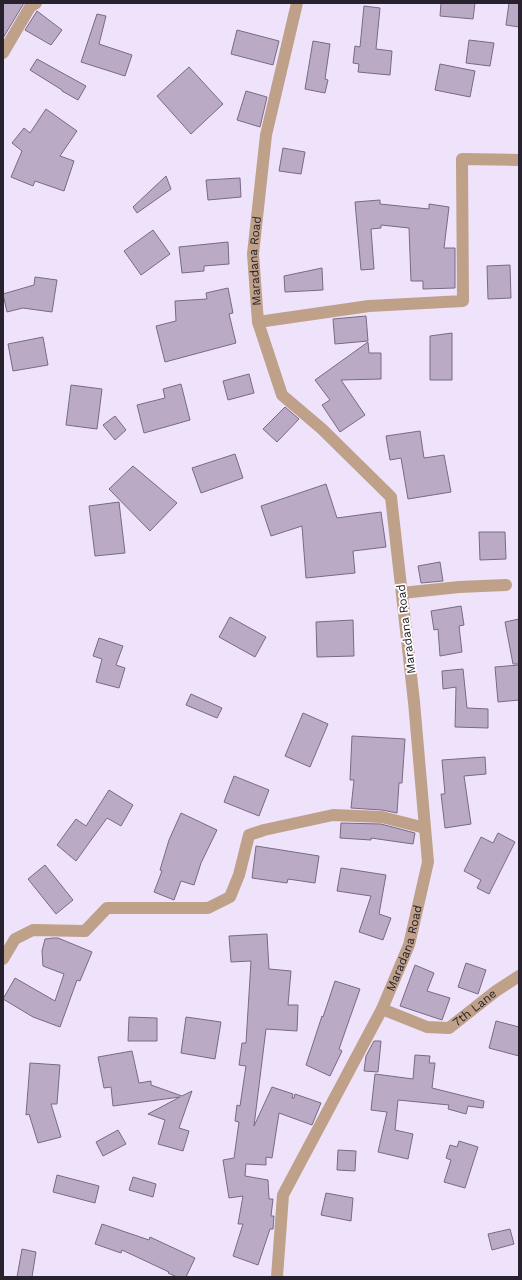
<svg xmlns="http://www.w3.org/2000/svg" width="522" height="1280" viewBox="0 0 522 1280" font-family="'Work Sans',sans-serif">
<style>
.building{fill:#bbaac6;stroke:#796a84}
.lines{fill:none;stroke-linecap:round;stroke-linejoin:round}
.minor{stroke:#bfa089;stroke-width:12}
.labels{text-anchor:middle;stroke-width:3.5;stroke-linejoin:round;paint-order:stroke}
.street-label{font-size:12px;fill:#28222e;stroke:#fff}
</style>
<rect width="100%" height="100%" fill="#efe3fc"/>
<!-- building -->
<g class="building">
<path d="M3,3h21l-21,35z"/>
<path d="M441,3h34l-2,16 -33,-3z"/>
<path d="M509,3h10v24l-13,-2z"/>
<path d="M364,6l16,2 -4,41 16,2 -2,24 -32,-3 1,-8 -6,-1 2,-17 5,1z"/>
<path d="M37,11l25,19 -11,15 -26,-15z"/>
<path d="M97,14l9,2 -7,28 33,11 -7,21 -44,-14z"/>
<path d="M237,30l42,11 -6,24 -42,-11z"/>
<path d="M469,40l25,3 -4,23 -24,-3z"/>
<path d="M313,41l17,3 -5,35 3,1 -3,13 -20,-4z"/>
<path d="M37,59l49,27 -8,14 -16,-9v-1l-32,-20z"/>
<path d="M440,64l35,7 -5,26 -35,-7z"/>
<path d="M189,67l34,37 -32,30 -34,-38z"/>
<path d="M246,91l21,6 -7,30 -23,-7z"/>
<path d="M46,109l31,22 -17,25 14,5 -10,30 -29,-10 -2,5 -22,-9 11,-26 -10,-8 12,-15 6,5z"/>
<path d="M283,148l22,4 -4,22 -22,-3z"/>
<path d="M166,176l5,13 -34,24 -4,-6z"/>
<path d="M240,178l1,19 -33,3 -2,-20z"/>
<path d="M380,200v4l49,5v-5l20,3 -5,41h11v40l-32,1v-8h-12l-2,-53 -28,-3v3l-10,1 3,40 -13,1 -6,-68z"/>
<path d="M153,230l17,24 -29,21 -17,-24z"/>
<path d="M228,242l1,22 -25,2v5l-22,2 -3,-26z"/>
<path d="M510,265l1,33 -23,1 -1,-33z"/>
<path d="M322,268l1,22 -38,2 -1,-16z"/>
<path d="M35,277l22,3 -5,32 -29,-4 -16,4 -4,-18 31,-9z"/>
<path d="M228,288l5,25 -4,1 7,29 -71,19 -9,-36 20,-5 -1,-20 32,-2 -1,-6z"/>
<path d="M366,316l2,25 -33,3 -2,-25z"/>
<path d="M452,333v47h-22v-44z"/>
<path d="M43,337l5,28 -35,6 -5,-27z"/>
<path d="M368,342l1,11h12v26l-40,1 24,35 -25,17 -18,-27 8,-5 -15,-20z"/>
<path d="M249,374l5,19 -26,7 -5,-19z"/>
<path d="M181,384l9,36 -46,13 -7,-28 28,-7 -2,-9z"/>
<path d="M71,385l31,4 -5,40 -31,-4z"/>
<path d="M285,407l14,12 -22,23 -14,-13z"/>
<path d="M115,416l11,14 -11,10 -12,-15z"/>
<path d="M420,431l4,27 20,-3 7,37 -43,7 -7,-41 -11,2 -4,-24z"/>
<path d="M235,454l8,24 -42,15 -9,-25z"/>
<path d="M133,466l44,37 -27,28 -41,-42z"/>
<path d="M326,484l11,34 44,-6 5,35 -33,4 2,22 -49,5 -4,-52 -31,10 -10,-30z"/>
<path d="M119,502l6,51 -30,3 -6,-50z"/>
<path d="M479,532h26l1,27 -26,1z"/>
<path d="M440,562l3,19 -22,2 -3,-17z"/>
<path d="M461,606l3,19 -5,1 3,26 -22,4 -2,-27 -4,1 -3,-19z"/>
<path d="M230,617l36,20 -11,20 -36,-20z"/>
<path d="M519,619v45h-6l-8,-42z"/>
<path d="M353,620l1,36 -37,1 -1,-35z"/>
<path d="M99,638l24,8 -7,19 9,3 -6,20 -23,-6 6,-23 -9,-3z"/>
<path d="M519,665v35l-21,2 -3,-35z"/>
<path d="M463,669l4,39 21,1v19l-33,-1 1,-40 -13,2 -1,-18z"/>
<path d="M191,694l31,14 -5,10 -31,-13z"/>
<path d="M303,713l25,11 -18,43 -25,-11z"/>
<path d="M352,736l53,3 -3,44h-3l-2,30 -15,-3 -31,-2 3,-28h-4z"/>
<path d="M485,757l1,17 -22,2 7,48 -26,4 -4,-34h4l-3,-34z"/>
<path d="M234,776l35,14 -10,26 -35,-14z"/>
<path d="M109,790l24,15 -12,21 -14,-8 -31,43 -19,-16 19,-26 10,7z"/>
<path d="M181,813l36,17 -16,33 -7,22 -13,-4 -7,19 -20,-8 8,-21 -2,-1 9,-30z"/>
<path d="M341,823l40,1 34,9 -2,11 -42,-6v2l-31,-2z"/>
<path d="M498,833l17,9 -26,52 -12,-6 4,-8 -17,-9 17,-34 12,6z"/>
<path d="M256,846l63,10 -4,27 -27,-4 -1,4 -35,-5z"/>
<path d="M45,865l28,35 -17,14 -28,-35z"/>
<path d="M341,868l45,7 -7,39 12,4 -8,22 -24,-8 12,-36 -34,-5z"/>
<path d="M267,934l2,35 22,2 -3,34h10l-1,26 -31,-2 -12,97 18,-39 21,7 -1,4h2l1,-4 26,9 -9,22 -33,-12 -7,45 -6,-1v8l-20,-1 -1,12 23,4 1,19h4l-2,17h3l-1,13h-3l-12,36 -25,-9 10,-32h-5l5,-28 -14,2 -6,-38 11,-2 5,-36 -4,-1 2,-16 3,1 6,-40 -7,-1 3,-22h4l5,-82 -20,1 -2,-26z"/>
<path d="M53,938h5l34,14 -12,29 -3,-1 -17,47 -27,-10 -30,-18 12,-21 40,23 9,-27 -21,-8 -1,-15 3,-12z"/>
<path d="M466,963l20,7 -8,24 -20,-7z"/>
<path d="M415,965l19,8 -7,18 23,7 -8,22 -42,-14z"/>
<path d="M335,981l25,8 -21,60 3,2 -12,25 -24,-11 16,-49 1,1z"/>
<path d="M129,1017l28,1v23h-29z"/>
<path d="M186,1017l35,5 -6,37 -34,-6z"/>
<path d="M496,1021l23,6v29l-30,-8z"/>
<path d="M374,1041h7l-3,31 -14,-1 2,-15z"/>
<path d="M132,1051l7,32 12,-2v4l31,11 10,-5 -13,37 10,3 -6,20 -25,-7 7,-24 -17,-6 32,-17 -67,9 -2,-19 -7,1 -6,-31z"/>
<path d="M415,1055l15,1 -1,7h6l-3,25 52,13 -1,7 -15,-2 -2,8 -18,-5 1,-4 -51,-5 -3,30 18,4 -5,25 -30,-7 9,-40 -16,-2 4,-36 38,5z"/>
<path d="M30,1063l30,2 -3,39h-6l10,33 -23,6 -9,-29 -3,1z"/>
<path d="M118,1130l8,14 -23,12 -7,-14z"/>
<path d="M459,1141l19,6 -13,41 -21,-6 7,-22 -5,-2 4,-13 7,2z"/>
<path d="M338,1150l18,1 -1,20 -18,-1z"/>
<path d="M57,1175l42,11 -4,17 -42,-11z"/>
<path d="M133,1177l23,7 -3,13 -24,-7z"/>
<path d="M326,1193l27,5 -2,23 -30,-6z"/>
<path d="M102,1224l47,16 1,-3 45,21 -9,19h-9l-9,-4 1,-1 -47,-22 -1,3 -26,-9z"/>
<path d="M510,1229l4,15 -22,6 -4,-16z"/>
<path d="M22,1249l14,3 -4,25h-15z"/>
</g>
<g class="lines">
<!-- minor -->
<g class="minor">
<path d="M3,53l27,-46 6,-4"/>
<path d="M258,322l111,-16 94,-5 -1,-142 57,1"/>
<path d="M402,593l57,-6 47,-2"/>
<path d="M3,959l12,-20 18,-9 52,1 22,-23h101l22,-11 9,-22 10,-40 15,-5 69,-15 49,2 43,11"/>
<path id="s1" d="M382,1009l45,18 22,1 47,-37 23,-15"/>
<path id="s2" d="M277,1277l6,-82 99,-186 27,-64 19,-83 -14,-160 -23,-205 -69,-68 -40,-34 -24,-73 -5,-68 13,-119 31,-132"/>
</g>
</g>
<g class="labels">
<!-- street labels -->
<g class="street-label">
<text dy="4" stroke="none"><textPath href="#s2" startOffset="1102">Maradana Road</textPath></text>
<text transform="translate(406 629) rotate(-97)" y="4">Maradana Road</text>
<text dy="4" stroke="none"><textPath href="#s2" startOffset="358">Maradana Road</textPath></text>
<text dy="4" stroke="none"><textPath href="#s1" startOffset="103">7th Lane</textPath></text>
</g>
</g>
<!-- border -->
<rect width="522" height="1280" fill="none" stroke="#28222e" stroke-width="8"/>
</svg>
